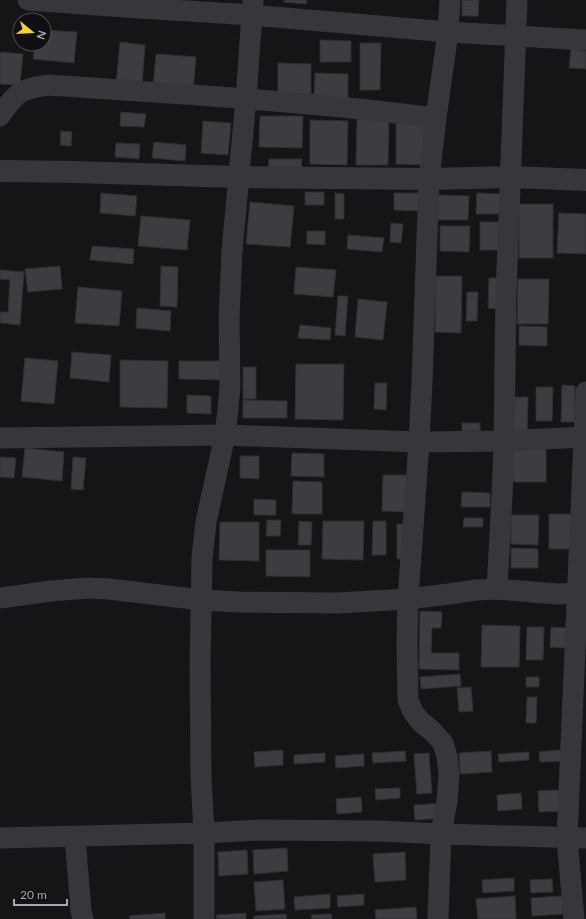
<svg xmlns="http://www.w3.org/2000/svg" width="586" height="919" viewBox="0 0 586 919" font-family="Lato,sans-serif">
<style>
.building{fill:#3c3d41;stroke:#2f2f33}
.lines{fill:none;stroke-linecap:round;stroke-linejoin:round}
.minor{stroke:#36363c;stroke-width:21}
.tertiary{stroke:#36363c;stroke-width:22}
</style>
<rect width="100%" height="100%" fill="#151517"/>
<!-- building -->
<g class="building">
<path d="M284,0h23l-1,4 -22,-2z"/>
<path d="M462,0h17l-1,16h-16z"/>
<path d="M44,30l33,2 -3,31 -41,-4 2,-15h9z"/>
<path d="M320,40l31,1v21h-31z"/>
<path d="M120,42l25,3 -3,41 -26,-2z"/>
<path d="M360,43h21l-1,47h-20z"/>
<path d="M571,49l15,2v18l-17,-1z"/>
<path d="M0,52l23,2 -3,31 -20,-1z"/>
<path d="M156,54l40,3 -3,34 -40,-4z"/>
<path d="M278,63l33,1v30l-33,-1z"/>
<path d="M315,73l33,1v24h-34z"/>
<path d="M121,112l25,2 -2,13 -24,-1z"/>
<path d="M260,116h43l-1,32 -43,-1z"/>
<path d="M357,119h32l-1,46h-32z"/>
<path d="M310,120l38,1 -1,44 -37,-1z"/>
<path d="M203,121l28,2 -3,32 -27,-2z"/>
<path d="M396,121l30,1 -1,43 -29,-1z"/>
<path d="M61,131l11,1 -1,14 -11,-1z"/>
<path d="M154,142l32,3 -1,16 -33,-3z"/>
<path d="M116,143l24,1 -1,15 -24,-2z"/>
<path d="M269,159h33l-1,13h-33z"/>
<rect x="305" y="192" width="19" height="13"/>
<path d="M101,193l36,3 -2,20 -35,-3z"/>
<path d="M335,193l9,1v25h-9z"/>
<path d="M394,193h30v18l-30,-1z"/>
<path d="M477,193l26,1 -1,20h-26z"/>
<path d="M438,195l31,1 -1,24h-30z"/>
<path d="M250,202l44,4 -4,41 -44,-3z"/>
<rect x="519" y="204" width="34" height="54"/>
<path d="M559,213l27,1v40l-29,-1z"/>
<path d="M141,216l49,4 -3,30 -49,-4z"/>
<path d="M480,222h22l-1,28h-21z"/>
<path d="M391,223l12,1 -2,19 -11,-1z"/>
<path d="M440,226h30l-1,26 -29,-1z"/>
<path d="M307,231h18v14l-18,-1z"/>
<path d="M348,235l36,3 -2,14 -35,-3z"/>
<path d="M92,246l42,3 -1,15 -43,-4z"/>
<path d="M60,266l2,23 -34,3 -3,-23z"/>
<path d="M161,266l17,1 -1,40 -17,-1z"/>
<path d="M296,267l40,3 -3,27 -39,-3z"/>
<path d="M0,270l24,2 -4,53 -20,-2v-11h8l2,-32 -10,-1z"/>
<path d="M436,276h26l-1,57 -26,-1z"/>
<path d="M489,278h12v31l-13,-1z"/>
<path d="M518,279h31l-1,45h-31z"/>
<path d="M78,287l44,4 -3,35 -44,-3z"/>
<path d="M467,292h11l-1,29h-11z"/>
<path d="M338,296h10l-3,40 -10,-1z"/>
<path d="M358,299l29,3 -4,38 -28,-3z"/>
<path d="M137,308l34,3 -1,20 -34,-3z"/>
<path d="M300,325l31,3 -1,12 -32,-2z"/>
<path d="M519,326l28,1v19l-28,-1z"/>
<path d="M72,352l39,3 -2,27 -39,-4z"/>
<path d="M25,358l33,3 -4,43 -33,-3z"/>
<path d="M120,360l48,1 -1,47 -47,-1z"/>
<path d="M179,361h46v19l-46,-1z"/>
<path d="M296,364h48l-1,56 -48,-1z"/>
<rect x="243" y="367" width="13" height="32"/>
<path d="M375,383h12l-1,27 -12,-1z"/>
<path d="M562,385l13,1v36h-14z"/>
<path d="M536,387h17l-1,34h-16z"/>
<path d="M187,395l24,1v18l-24,-1z"/>
<path d="M512,397h16l-1,38 -16,-1z"/>
<path d="M243,400l44,1v17h-44z"/>
<rect x="462" y="423" width="18" height="8"/>
<path d="M25,448l39,4 -2,29 -40,-4z"/>
<path d="M513,448l33,1v33h-33z"/>
<path d="M292,453l32,1v23l-33,-1z"/>
<path d="M240,456h19v23l-19,-1z"/>
<path d="M0,457l16,1 -2,20 -14,-1z"/>
<path d="M73,457l13,1 -3,32 -12,-1z"/>
<path d="M383,475h29l-1,37 -29,-1z"/>
<path d="M293,481l29,1v32h-30z"/>
<path d="M462,492l28,1v14h-29z"/>
<path d="M254,499l22,1v15h-22z"/>
<path d="M549,514h26l-1,35h-25z"/>
<path d="M511,515h28l-1,30 -27,-1z"/>
<path d="M464,518h19v9h-20z"/>
<path d="M267,520h14l-1,16h-14z"/>
<path d="M299,521l13,1 -1,23h-13z"/>
<path d="M323,521h41l-1,39 -41,-1z"/>
<path d="M373,521h13v34h-14z"/>
<path d="M220,522h39v39l-40,-1z"/>
<rect x="397" y="524" width="10" height="35"/>
<path d="M511,548l27,1v19h-27z"/>
<path d="M266,550h44v27l-44,-1z"/>
<path d="M420,611l22,1 -1,16h-9l-1,25h28v17l-40,-1z"/>
<path d="M482,625l38,1 -1,41h-38z"/>
<path d="M527,627h17l-1,33h-17z"/>
<path d="M551,627l15,1v20l-16,-1z"/>
<path d="M460,674l1,12 -40,3 -1,-12z"/>
<rect x="526" y="677" width="13" height="10"/>
<path d="M471,687l2,24 -14,1 -2,-24z"/>
<path d="M527,697h10l-1,26h-10z"/>
<path d="M283,750v15l-28,2 -1,-15z"/>
<path d="M560,750l1,11 -21,1 -1,-10z"/>
<path d="M405,751l1,10 -33,2 -1,-10z"/>
<path d="M491,751l1,21 -32,2 -1,-21z"/>
<path d="M529,752v8l-30,2 -1,-8z"/>
<path d="M325,753v9l-31,2v-9z"/>
<path d="M429,753l3,40 -15,1 -3,-40z"/>
<path d="M364,754v12l-28,2 -1,-12z"/>
<path d="M400,788v10l-24,2 -1,-11z"/>
<path d="M558,790l2,21 -21,1 -1,-21z"/>
<path d="M521,793l1,16 -24,2 -1,-16z"/>
<path d="M361,797l1,15 -25,2 -1,-15z"/>
<path d="M442,803l1,15 -28,2 -1,-15z"/>
<path d="M287,848l1,23 -34,3 -1,-24z"/>
<path d="M247,850l1,24 -29,2 -1,-24z"/>
<path d="M405,852l1,28 -31,2 -2,-28z"/>
<path d="M514,878v13l-31,2 -1,-13z"/>
<path d="M552,879l1,13 -22,1 -1,-13z"/>
<path d="M283,880l2,29 -29,2 -2,-29z"/>
<path d="M330,894v14l-35,2 -1,-13z"/>
<path d="M364,894v11l-26,2 -1,-11z"/>
<path d="M515,896l1,23h-38l-2,-20z"/>
<path d="M562,896l1,18 -31,2 -1,-18z"/>
<path d="M416,907l1,12h-41l-1,-9z"/>
<path d="M165,913v6h-35l-1,-3z"/>
<path d="M246,913v6h-29l-1,-4z"/>
<path d="M286,914l1,5h-33v-3z"/>
<path d="M331,914l1,5h-20l-1,-4z"/>
</g>
<g class="lines">
<!-- minor -->
<g class="minor">
<path d="M28,0l96,7 128,8 196,17 138,8"/>
<path d="M0,116c4,-7 15,-20 21,-24 9,-4 19,-6 28,-7 129,9 258,16 387,33"/>
<path d="M0,438l225,-3 194,7 85,-1 82,-4"/>
<path d="M497,589l5,-92 2,-56 2,-146 11,-295"/>
<path d="M0,598l51,-7 37,-3 21,1 92,11 38,2 99,1 70,-4 41,-5 27,-4 21,-1 60,5 29,-1"/>
<path d="M75,837l6,74 2,8"/>
<path d="M0,838l204,-5 56,-3 121,1 60,3 145,4"/>
<path d="M204,919v-86l-3,-57 -1,-112 2,-106 4,-36 19,-87 3,-26 2,-23 -1,-67 3,-68 14,-152 7,-99"/>
<path d="M438,919l3,-85 6,-33 2,-26 -2,-19 -4,-13 -11,-12 -11,-9 -8,-10 -5,-12 -1,-58 1,-43 11,-157 3,-59 7,-204 7,-61 12,-86 2,-32"/>
<path d="M574,919l-7,-81 19,-446"/>
</g>
<!-- tertiary -->
<path class="tertiary" d="M0,171l75,1 163,5 191,2 82,-2 75,3"/>
</g>
<!-- north arrow -->
<g transform="translate(32 32) rotate(108)"><circle r="19" fill="#101012" stroke="#4c4d54"/>
<path d="M0-3L7 15L0 10L-7 15Z" fill="#f5d12f"/>
<text y="-6" font-size="11" font-weight="bold" text-anchor="middle" fill="#a6a9b7">N</text>
</g>
<!-- scale -->
<path d="M14 899v6h53v-6" fill="none" stroke="#a6a9b7" stroke-width="2"/>
<text x="20" y="899" font-size="12" fill="#a6a9b7" stroke="#101012" stroke-width="3" paint-order="stroke">20 m</text>
</svg>
